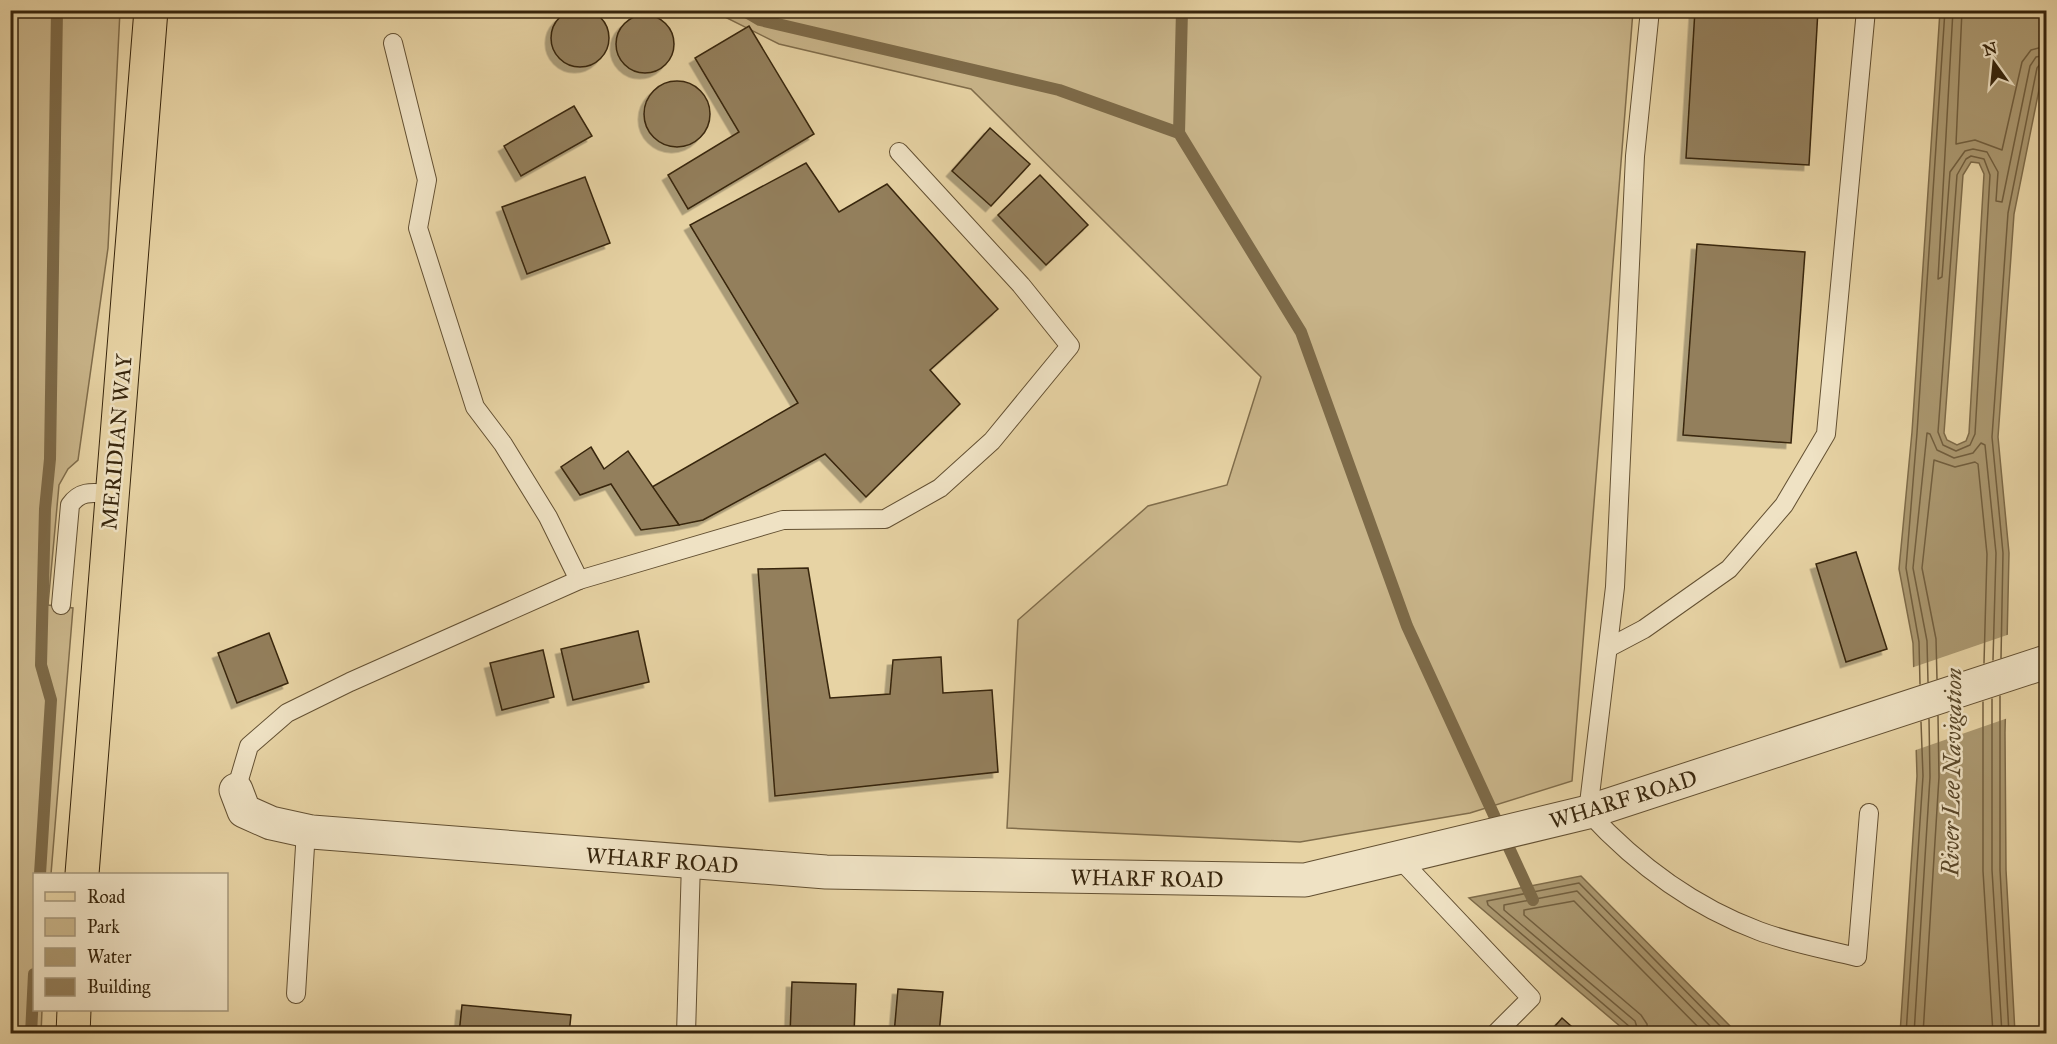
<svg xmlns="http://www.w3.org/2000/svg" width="2057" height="1044" viewBox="0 0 2057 1044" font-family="'IM FELL Great Primer',serif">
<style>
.green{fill:#c9b58a;stroke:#806d4b;stroke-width:1.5}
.water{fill:#ab9870;stroke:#7d6a48;stroke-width:1.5;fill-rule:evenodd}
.pier{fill:#e7d3a4}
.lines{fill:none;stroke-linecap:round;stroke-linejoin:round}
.shore{stroke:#715e3e;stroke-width:1.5}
.stream{stroke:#7d6a48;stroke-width:12}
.building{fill:#937f5b;stroke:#37250c;stroke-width:1.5;filter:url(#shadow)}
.service-casing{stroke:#635032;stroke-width:20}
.minor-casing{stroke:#635032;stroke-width:35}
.primary-casing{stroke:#37250c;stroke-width:35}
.service{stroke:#efe2c4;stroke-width:18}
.minor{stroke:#efe2c4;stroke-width:33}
.primary{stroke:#e7d3a4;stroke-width:33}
.labels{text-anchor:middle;stroke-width:5;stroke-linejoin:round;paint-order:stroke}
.street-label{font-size:22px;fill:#37250c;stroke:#efe2c4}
.water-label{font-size:24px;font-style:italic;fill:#5a482a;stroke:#efe2c4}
</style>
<defs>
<filter id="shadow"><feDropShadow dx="-5.5" dy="5.5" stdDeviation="0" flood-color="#0004"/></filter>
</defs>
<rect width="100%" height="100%" fill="#e7d3a4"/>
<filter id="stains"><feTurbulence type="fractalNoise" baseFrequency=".00333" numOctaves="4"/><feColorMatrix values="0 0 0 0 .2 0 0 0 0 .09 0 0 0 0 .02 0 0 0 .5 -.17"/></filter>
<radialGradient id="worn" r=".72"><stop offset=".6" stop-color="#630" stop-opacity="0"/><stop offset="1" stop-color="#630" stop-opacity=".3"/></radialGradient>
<!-- green -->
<g class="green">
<path d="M10,11h110l-12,237 -30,212 -10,9 -9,16 -11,120 25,3 -22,266h-17v136h8l-1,24 -31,-1z"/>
<path d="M713,11h920l-61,770 -102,32 -170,29 -293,-14 11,-208 130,-114 79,-21 34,-108 -290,-288 -192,-45z"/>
</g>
<!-- water -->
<g class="water">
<path d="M1940,11h106v55l-3,4 -29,144 -16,223 11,116 -4,180 1,137 9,163 -115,1 17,-258 -4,-133 -14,-74 13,-137zM1971,162l8,1 5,11 -15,259 -3,8 -9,4 -10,-5 -3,-7 19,-258z"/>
<path d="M1581,876l156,157h-109l-159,-135z"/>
</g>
<!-- pier -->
<path class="pier" d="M2010,634l-2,84 -95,33 -2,-83z"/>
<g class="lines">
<!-- shore -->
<g class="shore">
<path d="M1953,10l-15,269 4,-2 8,-105 15,-21 8,-2 14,3 11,20 -2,29 6,1 28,-136 6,-9 10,-2"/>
<path d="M1962,10l-6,134 19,-4 27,10 20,-88 9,-12 15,-4"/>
<path d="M1971,156l13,3 6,16 -15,259 -5,11 -14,6 -13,-6 -5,-13 19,-257 9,-16z"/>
<path d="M2001,658l2,-105 -11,-116 16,-224 29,-145 4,-5 5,-1"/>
<path d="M1937,679l-1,-40 -14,-71 12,-108 21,7 20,-5 3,2 9,90 -3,109"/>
<path d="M1928,682l-1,-41 -14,-73 14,-135 3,1 7,16 17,8 19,-5 8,-10 4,2 11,108 -3,107"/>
<path d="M1920,684l-1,-42 -13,-74 11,-135 28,-423"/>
<path d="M2000,696v174l9,164"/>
<path d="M1992,699v171l10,164"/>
<path d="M1983,702v169l10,163"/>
<path d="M1632,1034l-2,-7 -142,-122 -1,-4 92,-18 149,151"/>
<path d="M1639,1034l-4,-13 -131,-111v-5l73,-14 141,143"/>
<path d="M1648,1034l-1,-10 -6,-9 -117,-100v-5l50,-9 131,133"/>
<path d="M1906,1034l17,-258 -2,-54"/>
<path d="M1914,1034l16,-257 -1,-58"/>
<path d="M1923,1034l16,-257 -1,-61"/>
</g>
<!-- stream -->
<g class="stream">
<path d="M743,10l17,10 299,70 120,43 122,199 106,294 126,274"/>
<path d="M1179,133l3,-123"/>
<path d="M40,874l11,-174 -10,-35 4,-156 5,-50 7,-449"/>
<path d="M31,1034l3,-60"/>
</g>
</g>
<!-- building -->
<g class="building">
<circle cx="580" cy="38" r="29"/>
<path d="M1695,10h123l-9,155 -123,-7z"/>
<circle cx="645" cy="44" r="29"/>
<path d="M749,26l65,108 -126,75 -20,-34 71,-43 -44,-74z"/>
<circle cx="677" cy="114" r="33"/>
<path d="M574,106l18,30 -71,40 -17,-30z"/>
<path d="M990,128l40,36 -39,42 -39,-35z"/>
<path d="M806,163l33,49 48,-28 111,125 -68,61 30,34 -94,93 -41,-43 -122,66 -24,5 -27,-38 146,-84 -108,-178z"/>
<path d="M1040,175l48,50 -42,40 -48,-50z"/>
<path d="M585,177l25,66 -83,31 -25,-67z"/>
<path d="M1697,244l108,8 -14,191 -108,-8z"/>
<path d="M591,447l13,22 24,-18 51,74 -38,5 -30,-46 -31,11 -19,-28z"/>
<path d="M1856,552l31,97 -41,13 -30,-98z"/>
<path d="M808,568l22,130 60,-4 3,-34 48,-3 2,36 49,-3 6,82 -223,24 -17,-227z"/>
<path d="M638,631l11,51 -76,18 -12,-51z"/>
<path d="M269,633l19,50 -51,20 -19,-50z"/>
<path d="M543,650l11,47 -52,13 -12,-47z"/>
<path d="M792,982l64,2 -2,50h-64z"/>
<path d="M898,989l45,3 -4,42h-45z"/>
<path d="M462,1005l109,10 -2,19h-110z"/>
<path d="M1562,1018l18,16h-32z"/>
</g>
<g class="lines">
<defs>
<g id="service">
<path d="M1650,10l-15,146 -20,431 -27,225c48,52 104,94 171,119 32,12 66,18 98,26l12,-144"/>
<path d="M393,43l34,137 -9,48 57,179 28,37 45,73 31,63"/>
<path d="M61,605l9,-100c11,-16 25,-12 42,-11"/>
<path d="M1608,648l36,-19 85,-60 55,-64 42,-71 40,-424"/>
<path d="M236,790l13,-44 38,-33 63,-31 229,-102 204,-60 102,-1 55,-31 52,-47 78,-95 -49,-61 -122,-133"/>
<path d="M1399,858l132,140 -36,36"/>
<path d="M296,994l10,-164"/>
<path d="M686,1034l5,-172"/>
</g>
<path id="minor" d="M236,790l8,21 27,12 41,9 514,40 479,8 283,-68 458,-150"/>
<g id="primary">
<path d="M82,874l69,-864"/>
<path d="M73,1034l1,-24"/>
</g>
</defs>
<!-- service casing -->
<use href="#service" class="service-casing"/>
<!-- minor casing -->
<use href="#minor" class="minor-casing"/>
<!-- primary casing -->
<use href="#primary" class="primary-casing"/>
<!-- service -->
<use href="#service" class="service"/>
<!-- minor -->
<use href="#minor" class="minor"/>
<!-- primary -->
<use href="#primary" class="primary"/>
</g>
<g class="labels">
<!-- street labels -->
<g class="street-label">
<text transform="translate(116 442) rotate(-85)" y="8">MERIDIAN WAY</text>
<text transform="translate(1623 799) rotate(-17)" y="8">WHARF ROAD</text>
<text transform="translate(662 860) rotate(4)" y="8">WHARF ROAD</text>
<text transform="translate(1147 878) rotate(1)" y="8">WHARF ROAD</text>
</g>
<!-- water labels -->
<g class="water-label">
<text transform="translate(1952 772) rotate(-89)" y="8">River Lee Navigation</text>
</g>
</g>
<!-- margin -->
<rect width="2057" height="1044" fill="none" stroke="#e7d3a4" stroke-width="36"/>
<rect x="12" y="12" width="2033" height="1020" fill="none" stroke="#37250c" stroke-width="3"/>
<rect x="18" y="18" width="2021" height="1008" fill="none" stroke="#37250c" stroke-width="1.5"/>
<!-- legend -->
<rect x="33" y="873" width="195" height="138" fill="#efe2c4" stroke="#a5967a" stroke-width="1.5"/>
<rect x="45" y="892" width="30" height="9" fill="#e7d3a4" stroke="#a5967a" stroke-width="1.5"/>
<text x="87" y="903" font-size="18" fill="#37250c">Road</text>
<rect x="45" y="918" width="30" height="18" fill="#c9b58a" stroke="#a5967a" stroke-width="1.5"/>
<text x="87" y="933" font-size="18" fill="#37250c">Park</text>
<rect x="45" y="948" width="30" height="18" fill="#ab9870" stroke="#a5967a" stroke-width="1.5"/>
<text x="87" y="963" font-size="18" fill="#37250c">Water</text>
<rect x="45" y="978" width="30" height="18" fill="#937f5b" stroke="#a5967a" stroke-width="1.5"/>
<text x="87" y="993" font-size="18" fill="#37250c">Building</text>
<!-- north arrow -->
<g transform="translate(1994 63) rotate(345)" stroke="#efe2c4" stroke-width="4.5" paint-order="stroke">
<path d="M0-4.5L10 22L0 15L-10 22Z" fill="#37250c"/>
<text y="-9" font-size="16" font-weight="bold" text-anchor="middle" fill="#37250c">N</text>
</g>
<rect width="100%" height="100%" filter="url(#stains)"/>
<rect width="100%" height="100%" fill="url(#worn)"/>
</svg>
